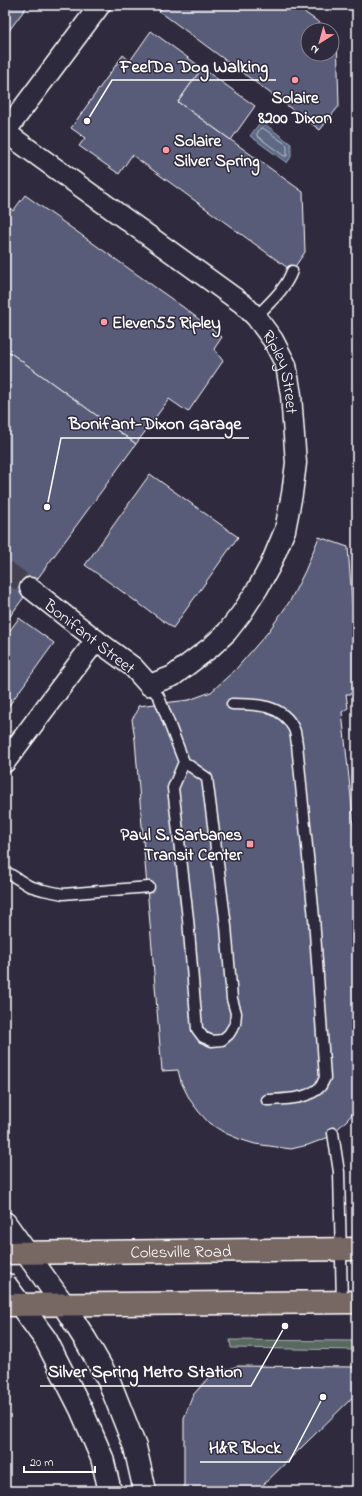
<svg xmlns="http://www.w3.org/2000/svg" width="362" height="1496" viewBox="0 0 362 1496" font-family="'Indie Flower',sans-serif">
<style>
.green{fill:#586961;stroke:#acb4b0}
.water{fill:#5d6b85;stroke:#9ea6b6}
.lines{fill:none;stroke-linecap:round;stroke-linejoin:round}
.shore{stroke:#bec4ce;stroke-width:1}
.building{fill:#595b78;stroke:#fff}
.minor-tunnel{stroke:#443f50;stroke-width:20;stroke-dasharray:20 10;stroke-linecap:butt}
.service-casing{stroke:#fff;stroke-width:13}
.minor-casing{stroke:#fff;stroke-width:23}
.tertiary-casing{stroke:#fff;stroke-width:25}
.primary-casing{stroke:#fff;stroke-width:25}
.service{stroke:#2f2a3d;stroke-width:10}
.minor{stroke:#2f2a3d;stroke-width:20}
.tertiary{stroke:#2f2a3d;stroke-width:22}
.primary{stroke:#776864;stroke-width:22}
.poi-dot{fill:#ff9aa2;stroke:#2f2a3d;stroke-width:1.5}
.labels{text-anchor:middle;stroke-width:3;stroke-linejoin:round;paint-order:stroke}
.poi-label{font-size:17px;font-weight:bold;fill:#fff;stroke:#2f2a3d;text-anchor:start}
.street-label{font-size:17px;fill:#fff;stroke:#2f2a3d}
.leader{fill:none;stroke:#fff;stroke-width:1.5}
.callout-dot{fill:#fff;stroke:#2f2a3d;stroke-width:1.5}
.callout-label{font-size:18px;text-anchor:middle;font-weight:bold;fill:#fff;stroke:#2f2a3d;stroke-width:3;stroke-linejoin:round;paint-order:stroke}
</style>
<rect width="100%" height="100%" fill="#2f2a3d"/>
<filter id="ink" filterUnits="userSpaceOnUse"><feTurbulence type="fractalNoise" baseFrequency=".025" numOctaves="2"/><feDisplacementMap in="SourceGraphic" scale="8" xChannelSelector="R" yChannelSelector="G"/><feConvolveMatrix kernelMatrix="1 2 1 2 8 2 1 2 1" color-interpolation-filters="sRGB"/></filter>
<g filter="url(#ink)">
<!-- green -->
<path class="green" d="M230,1340l127,1v9l-126,-2z"/>
<!-- water -->
<path class="water" d="M261,121l30,23v13l-4,6 -37,-27z"/>
<g class="lines">
<!-- shore -->
<path class="shore" d="M261,128h2l24,17v11h-3l-27,-20v-2z"/>
</g>
<!-- building -->
<g class="building">
<path d="M5,5h23l-23,31z"/>
<path d="M163,5h131l36,25h-22v24h24v-22l5,3 2,71 -19,24 -161,-119z"/>
<path d="M151,31l51,37 -24,34 125,90 2,60 -13,19 -160,-116 -13,19 -40,-28 6,-8 -14,-10 52,-73 7,6z"/>
<path d="M202,68l53,38 -24,34 -53,-38z"/>
<path d="M25,195l158,112 39,30 -8,12 9,12 -35,51 -19,-13 -33,45 -131,-95v-135l5,-6 3,3z"/>
<path d="M5,349l131,95 -131,179z"/>
<path d="M150,474l88,63 -65,91 -88,-63z"/>
<path d="M319,537l29,10 9,121v26h-11l2,14 -6,4 15,142v254l-9,11 -19,18 -21,8 -17,4 -36,-5 -16,-5 -14,-6 -16,-10 -10,-11 -9,-12 -9,-18 -3,-12 -16,1 -27,-331 -3,-21 5,-7 1,-6 51,-6 22,-8 25,-23 32,-37 22,-31 15,-30z"/>
<path d="M19,618l35,25 -49,68v-74z"/>
<path d="M237,1366l120,1v26l-100,98h-73v-73l9,-23 16,-18z"/>
</g>
<g class="lines">
<!-- minor-tunnel -->
<path class="minor-tunnel" d="M5,570l25,18"/>
<defs>
<g id="service">
<path d="M256,317c14,-15 29,-27 36,-46"/>
<path d="M149,685l10,12 25,65 23,16 19,148 6,73 4,14 -1,11 -6,10 -7,6 -10,1 -9,-4 -6,-8 -9,-110 -15,-131 11,-26"/>
<path d="M232,704c23,0 51,0 62,25 2,4 2,10 3,15l17,174 11,160c-2,3 -3,7 -5,9 -13,13 -37,12 -53,13"/>
<path d="M5,871l24,15 14,4 20,4 86,-7"/>
<path d="M333,1133l6,39 3,131"/>
</g>
<g id="minor">
<path id="s1" d="M5,132l238,172 13,13 17,23 13,25 5,30 5,68 -4,31 -7,36 -15,36 -12,22 -17,26 -14,18 -16,15 -38,29 -24,9 -16,-18 -37,-27 -66,-52"/>
<path d="M5,132l95,-127"/>
<path d="M5,762l91,-122"/>
</g>
<g id="tertiary">
<path d="M5,1223l58,81 22,35 24,42 26,66 10,44"/>
<path d="M5,1284l41,56 35,69 21,49 8,33"/>
</g>
<g id="primary">
<path id="s2" d="M5,1253l352,-4"/>
<path d="M5,1305l352,-3"/>
</g>
</defs>
<!-- service casing -->
<use href="#service" class="service-casing"/>
<!-- minor casing -->
<use href="#minor" class="minor-casing"/>
<!-- tertiary casing -->
<use href="#tertiary" class="tertiary-casing"/>
<!-- primary casing -->
<use href="#primary" class="primary-casing"/>
<!-- service -->
<use href="#service" class="service"/>
<!-- minor -->
<use href="#minor" class="minor"/>
<!-- tertiary -->
<use href="#tertiary" class="tertiary"/>
<!-- primary -->
<use href="#primary" class="primary"/>
</g>
</g>
<!-- markers -->
<g class="poi-dot">
<circle cx="295" cy="80" r="4"/>
<circle cx="166" cy="150" r="4"/>
<circle cx="104" cy="322" r="4"/>
<rect x="246" y="840" width="8" height="8" rx="2"/>
</g>
<g class="labels">
<!-- poi labels -->
<g class="poi-label">
<text x="295" y="103" text-anchor="middle">Solaire<tspan x="295" dy="20">8200 Dixon</tspan></text>
<text x="174" y="146">Solaire<tspan x="174" dy="20">Silver Spring</tspan></text>
<text x="112" y="328">Eleven55 Ripley</text>
<text x="242" y="840" text-anchor="end">Paul S. Sarbanes<tspan x="242" dy="20">Transit Center</tspan></text>
</g>
<!-- street labels -->
<g class="street-label">
<text dy="6" stroke="none"><textPath href="#s1" startOffset="374">Ripley Street</textPath></text>
<text transform="translate(90 636) rotate(38)" y="6">Bonifant Street</text>
<text dy="6" stroke="none"><textPath href="#s2" startOffset="176">Colesville Road</textPath></text>
</g>
</g>
<!-- callouts -->
<path class="leader" d="M87 121L112 80H276M47 507L61 438H249M285 1326L251 1386H40M323 1397L289 1462H200"/>
<g class="callout-dot">
<circle cx="87" cy="121" r="4"/>
<circle cx="47" cy="507" r="4"/>
<circle cx="285" cy="1326" r="4"/>
<circle cx="323" cy="1397" r="4"/>
</g>
<g class="callout-label">
<text x="194" y="72">FeelDa Dog Walking</text>
<text x="155" y="429">Bonifant-Dixon Garage</text>
<text x="145" y="1377">Silver Spring Metro Station</text>
<text x="245" y="1453">H&amp;R Block</text>
</g>
<!-- margin -->
<rect width="362" height="1496" fill="none" stroke="#2f2a3d" stroke-width="20"/>
<rect x="10" y="10" width="342" height="1476" fill="none" stroke="#fff" stroke-width="1.5" filter="url(#ink)"/>
<!-- north arrow -->
<g transform="translate(320 42) rotate(217)"><circle r="19" fill="#2f2a3d" stroke="#827f8b"/>
<path d="M0-3L7 15L0 10L-7 15Z" fill="#ff9aa2"/>
<text y="-6" font-size="11" font-weight="bold" text-anchor="middle" fill="#ffffff">N</text>
</g>
<!-- scale -->
<path d="M24 1466v6h71v-6" fill="none" stroke="#ffffff" stroke-width="2"/>
<text x="30" y="1466" font-size="12" fill="#ffffff" stroke="#2f2a3d" stroke-width="3" paint-order="stroke">20 m</text>
</svg>
